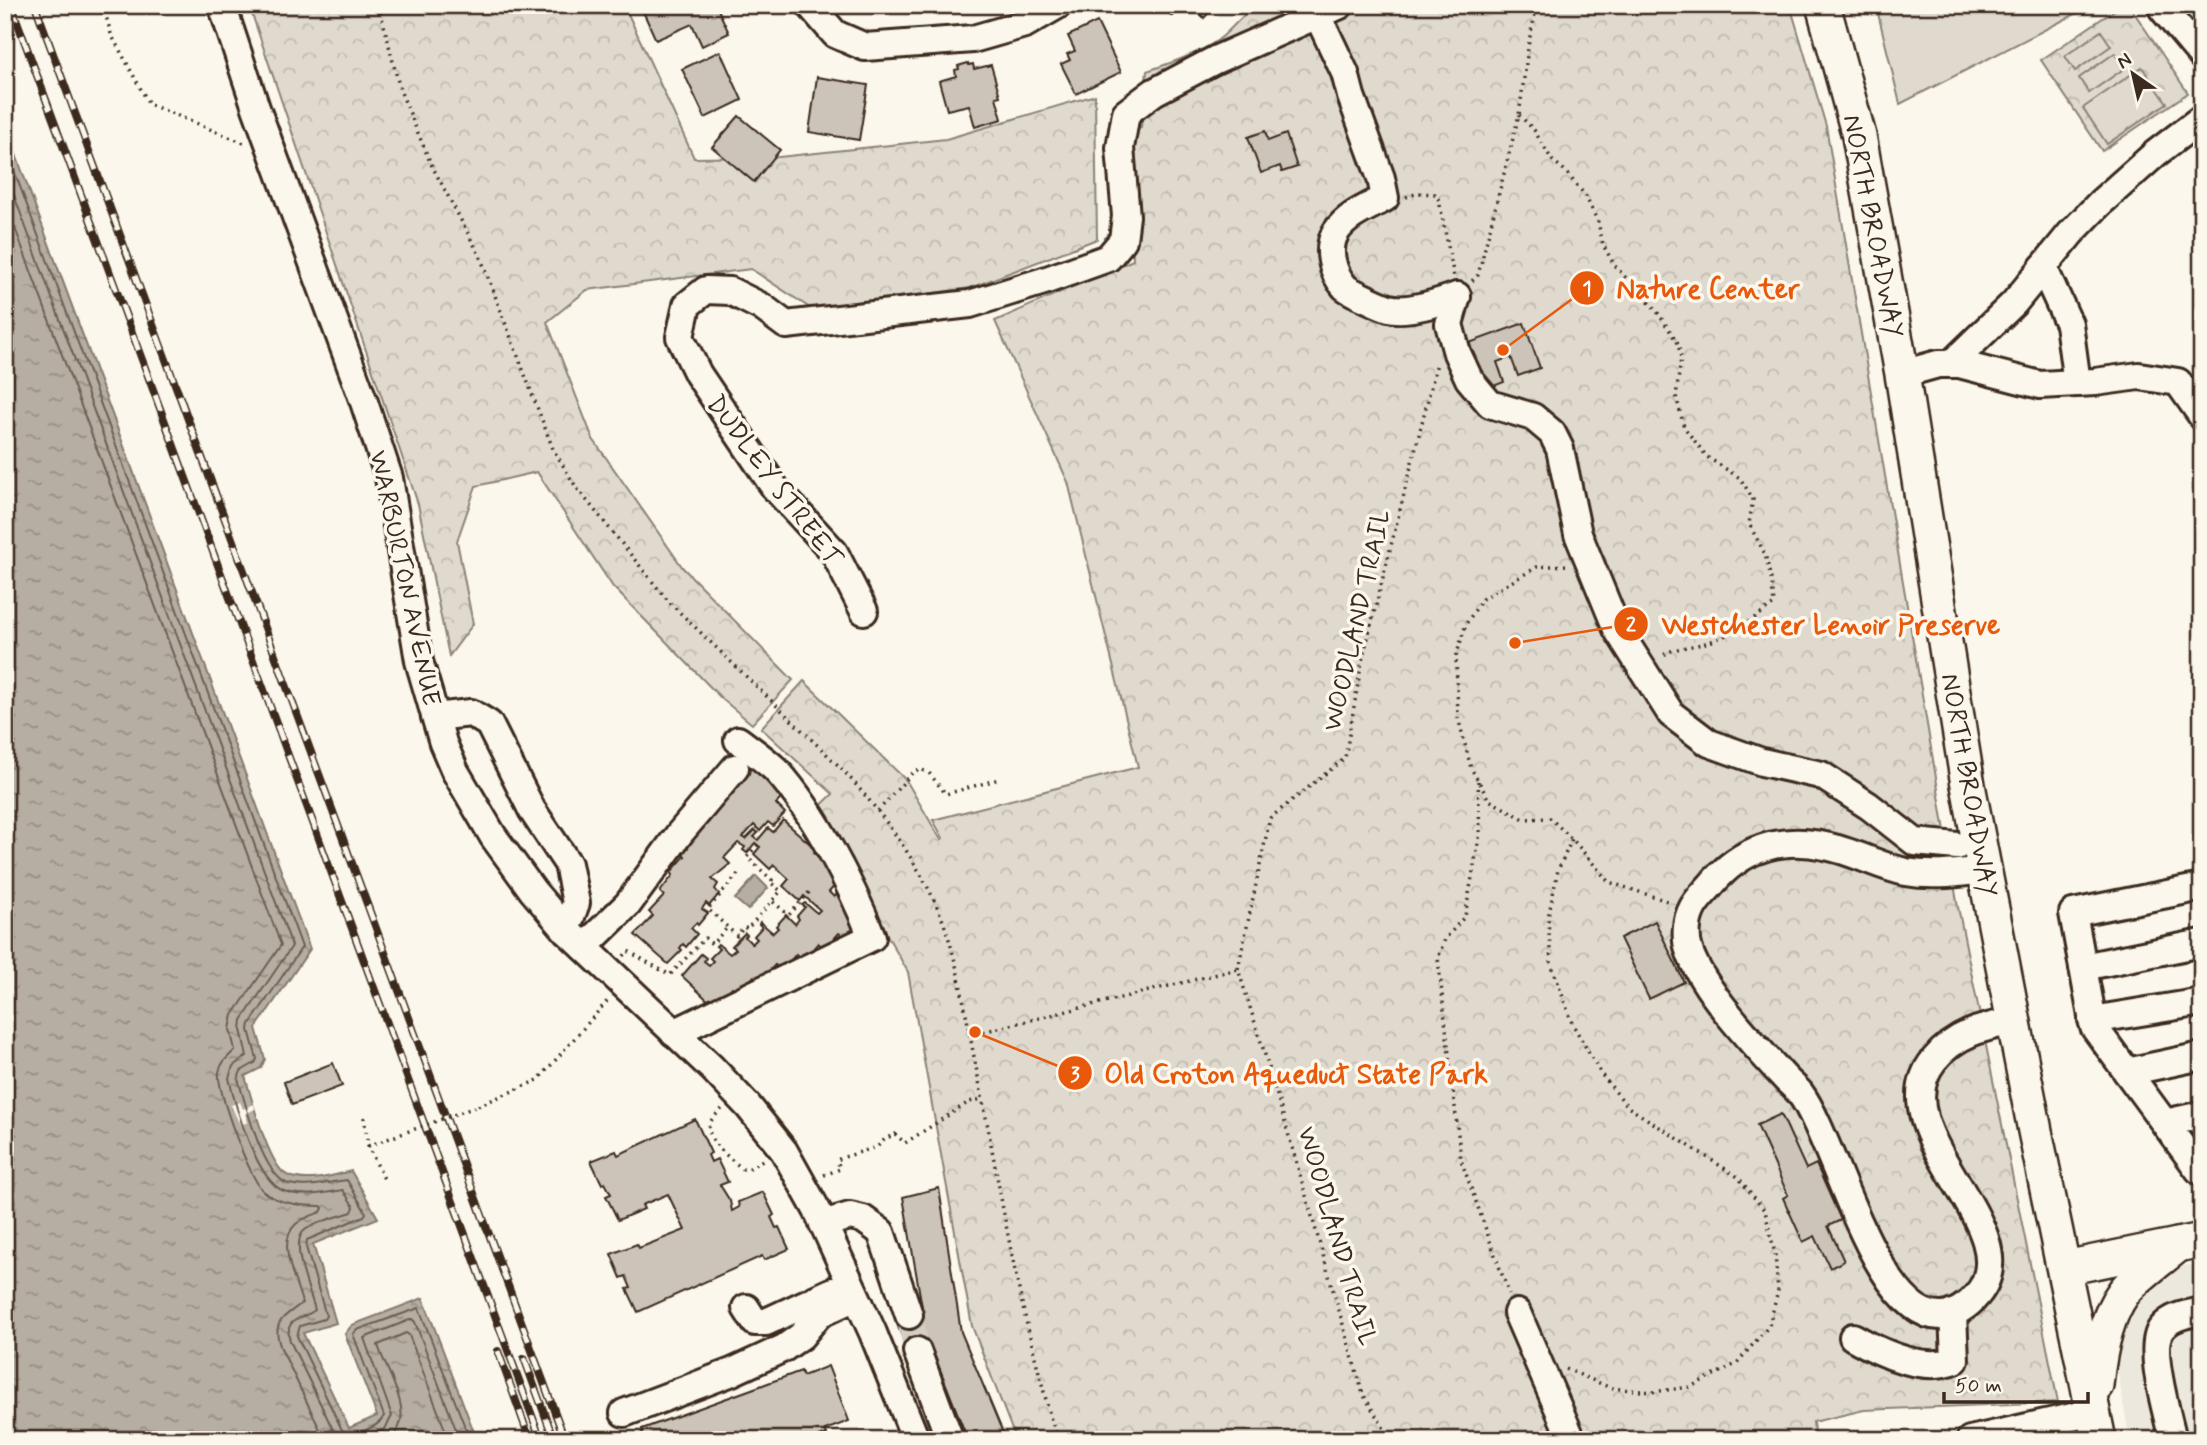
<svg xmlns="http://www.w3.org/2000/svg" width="2207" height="1445" viewBox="0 0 2207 1445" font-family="Mynerve,sans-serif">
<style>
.built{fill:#ede8dd}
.forest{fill:url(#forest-crowns);stroke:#8d8276;stroke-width:2}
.garden{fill:#dfd9ce;stroke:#8d8276;stroke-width:2}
.water{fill:url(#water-ripples);stroke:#85796d;stroke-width:2}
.pier{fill:#fbf7ec}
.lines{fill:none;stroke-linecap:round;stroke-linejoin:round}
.shore{stroke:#6c5f53;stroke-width:2}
.building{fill:#ccc4b9;stroke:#3b2a1e;stroke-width:2}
.minor-tunnel{stroke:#d5cec3;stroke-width:26;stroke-dasharray:26 13;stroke-linecap:butt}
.minor-casing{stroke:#3b2a1e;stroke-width:32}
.major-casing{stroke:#3b2a1e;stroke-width:38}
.path{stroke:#3b2a1e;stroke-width:3.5;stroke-dasharray:2 5;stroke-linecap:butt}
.minor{stroke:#fbf7ec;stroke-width:26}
.major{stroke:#fbf7ec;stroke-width:33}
.rail-casing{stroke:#3b2a1e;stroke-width:8}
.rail{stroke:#fbf7ec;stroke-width:5;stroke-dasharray:16;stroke-linecap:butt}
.path-bridge{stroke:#3b2a1e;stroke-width:3.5;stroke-dasharray:2 5;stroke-linecap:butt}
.labels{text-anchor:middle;stroke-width:7;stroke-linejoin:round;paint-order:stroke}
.street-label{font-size:26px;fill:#3b2a1e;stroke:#fbf7ec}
.leader{fill:none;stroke:#e8590c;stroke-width:2.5}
.callout-dot{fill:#e8590c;stroke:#fbf7ec;stroke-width:2.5}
.mark-label{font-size:21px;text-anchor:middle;font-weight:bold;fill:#fff}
.callout-label{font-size:28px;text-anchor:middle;font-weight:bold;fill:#e8590c;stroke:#fbf7ec;stroke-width:7;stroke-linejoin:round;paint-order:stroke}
</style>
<defs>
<pattern id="forest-crowns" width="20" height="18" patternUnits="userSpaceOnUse" patternTransform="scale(1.75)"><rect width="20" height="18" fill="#dfd9ce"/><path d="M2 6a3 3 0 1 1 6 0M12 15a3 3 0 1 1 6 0" fill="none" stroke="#c0bab0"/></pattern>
<pattern id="water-ripples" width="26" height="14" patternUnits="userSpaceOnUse" patternTransform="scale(1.75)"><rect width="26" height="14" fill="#b6aea2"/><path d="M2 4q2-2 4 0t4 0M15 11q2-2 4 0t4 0" fill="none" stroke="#958e83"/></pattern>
</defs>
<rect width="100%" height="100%" fill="#fbf7ec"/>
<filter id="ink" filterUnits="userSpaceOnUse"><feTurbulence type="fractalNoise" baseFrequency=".0143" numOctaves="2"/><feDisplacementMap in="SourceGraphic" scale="14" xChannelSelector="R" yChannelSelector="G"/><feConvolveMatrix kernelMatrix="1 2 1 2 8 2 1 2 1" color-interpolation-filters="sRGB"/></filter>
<g filter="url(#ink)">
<!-- built -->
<path class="built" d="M2202,1263v177h-72l-18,-97 5,-31 49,-43z"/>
<!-- forest -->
<g class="forest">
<path d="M249,5h375l70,153 85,-1 167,-18 149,-44 2,144 -127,49 -157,22 -62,-41 -164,21 -40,32 46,117 90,129 110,112 -41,44 -30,-25 -109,-112 -76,-115 -61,14 -19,55 16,83 -24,32 -31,-152z"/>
<path d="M1255,5h535l36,121 131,776 101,500 -194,8 -51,12 2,17 -7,1h-792l-44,-114 -64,-354 -54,-95 6,-3 -46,-62 19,-18 -72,-66 43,-47 102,99 35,60 2,-2 -10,-18 205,-53 -70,-285 -73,-161 138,-61 -4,-120 12,-13 6,-56c21,-7 60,-20 76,-35 11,-10 20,-21 32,-31z"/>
<path d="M2122,5h7l59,88 -86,58 -61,-91z"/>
</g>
<!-- garden -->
<g class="garden">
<path d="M1876,5h217l-193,99z"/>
<path d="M2101,31l10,15 -36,25 -10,-15z"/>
<path d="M2115,53l10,15 -36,25 -10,-15z"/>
<path d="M2142,67l25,36 -60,41 -24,-36z"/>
</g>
<!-- water -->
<g class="water">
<path d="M5,125l305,824 -54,79 9,31 -4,9 -16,8c6,21 24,91 42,99 20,9 44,1 64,-4l27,47 -65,26 23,79 -33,10 46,95 28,-12 -32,-82 7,-9 71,-27 54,142h-472z"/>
<path d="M756,876l12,12 -20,22 -13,-11z"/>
</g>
<!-- pier -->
<path class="pier" d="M240,1102l3,7 11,-5 1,5 -10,5 3,8 -8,3 -9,-20z"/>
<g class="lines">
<!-- shore -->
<g class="shore">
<path d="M5,146l297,801 -52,77 -1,6 8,29 -2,4 -14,8 -3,8c8,25 24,97 51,105 20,5 38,-2 58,-4l19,33 -2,3 -57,24 -1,7 20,69 -2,3 -24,7 -3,10 45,94c10,9 37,-3 42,-14l-31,-82 4,-4 62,-22 51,132"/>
<path d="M5,171l287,775 -50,74 -1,10 6,26 -14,10 -4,12c6,27 28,104 55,113 19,7 40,2 59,-1l11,17 -2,5c-15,5 -34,9 -47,18 -17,12 6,63 10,80 -13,10 -32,7 -25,31l48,99"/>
<path d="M5,201l276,744 -48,70 -3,14 5,21c-7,7 -14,12 -16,22 -3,17 31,108 45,120 15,12 38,14 57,14l2,2 -2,4c-8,3 -18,6 -25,12 -21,19 1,57 6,79 -16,13 -31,17 -22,43l45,94"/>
<path d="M362,1440l23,-11 7,-13 -28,-78 48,-19 3,3 45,118"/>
<path d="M388,1440c32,-22 -2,-67 -10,-95l28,-12 3,2 40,105"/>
</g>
</g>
<!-- building -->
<g class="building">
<path d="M644,5h72l13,28 -27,13 -10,-22 -36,16 -15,-33z"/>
<path d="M1161,5h22l-11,11z"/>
<path d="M1192,5h24l-12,13z"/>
<path d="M1097,22l24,50 -45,22 -15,-30 9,-4 -3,-6 8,-3 -7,-15z"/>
<path d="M720,51l22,49 -37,18 -23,-49z"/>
<path d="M968,63l1,2 4,-1 1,5 17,-4 9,31 -4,1 6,22 -27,8 -6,-22 -22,5 -8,-29 17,-5 -1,-6 4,-1 -1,-3z"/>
<path d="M817,77l51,8 -9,55 -50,-8z"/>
<path d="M739,116l41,34 -26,32 -42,-35z"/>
<path d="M1265,131l3,10 18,-7 11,33 -15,5 -2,-6 -19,7 -13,-36z"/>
<path d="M1524,323l16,45 -22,8 -7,-19 -14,5 7,20 -18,7 -17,-46z"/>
<path d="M753,764l33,29 -10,11 9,9 -12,13 -5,-4 -8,9 -6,-6 -11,12 3,2 9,-9 3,3 -4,4 4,3 10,-12 5,4 10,-12 34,30 -3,3 16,14 10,13 -11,12 5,5 2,-2 9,7 -2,3 19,16 -15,18 -8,-6 -14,16 -7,-6 -15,18 -7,-7 -14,17 -7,-6 -15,16 -6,-5 -15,16 -7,-5 -17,20 -33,-31 19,-22 5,4 -2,3 5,4 4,-4 -3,-3 9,-9 -3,-3 2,-2 12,10 6,-5 -4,-3 13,-13 2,2 -2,2 7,7 5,-5 -3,-3 8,-9 -3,-3 1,-2 13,11 5,-5 -2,-2 10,-11 9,9 4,-5 -2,-3 8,-9 -3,-2 3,-2 12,10 3,-3 -16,-14 -4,5 -17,-15 6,-7 -15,-14 -4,4 -16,-15 6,-7 -5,-4 -8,10 -4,-3 2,-3 -7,-4 -14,15 6,6 -18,15 6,5 -3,5 4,5 -10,12 -3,-3 -4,6 6,4 -10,12 -2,-2 -5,5 6,6 -11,13 -3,-3 -3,4 2,2 -14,14 -33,-29 18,-19 -4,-4 15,-16 -4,-4 13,-17 -2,-3 14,-16 -4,-4 16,-17 -4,-3z"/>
<path d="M1655,921l29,61 -35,17 -29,-61z"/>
<path d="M333,1063l9,23 -50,19 -8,-23z"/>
<path d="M1781,1114l25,55 10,-5 25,56 -13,6 16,35 -14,7 -15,-32 -12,6 -20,-44 5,-3 -31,-70z"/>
<path d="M695,1119l16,34 -3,2 3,7 6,-3 11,23 -8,3 10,16 2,10 7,-4 -1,-5 25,-10 11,23 -3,2 5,11 3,-1 10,22 -25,11 -2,-4 -124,56 -11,-23 4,-1 -5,-12 -5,2 -10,-24 26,-10 2,4 46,-18 -17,-36 -26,11 2,4 -26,11 -12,-24 5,-2 -6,-11 -3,1 -11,-23 25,-10 2,4z"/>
<path d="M939,1188l22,144 45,108h-38l-38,-96 -22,8 -13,-33 28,-6 -20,-116z"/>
<path d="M828,1366l21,55 -24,9 2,4 -15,6h-186l17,-7 -1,-4 159,-58 2,5z"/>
</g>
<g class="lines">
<!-- minor-tunnel -->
<path class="minor-tunnel" d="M909,1315l8,36"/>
<defs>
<g id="minor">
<path d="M222,5l34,103 108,294 25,76 30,183 24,82 12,28 38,65 40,55 33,39 146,138 36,38 36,45 34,61 55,121 43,107"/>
<path d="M810,5l25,29 30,13 108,-8 52,-15 33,-19"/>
<path d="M2162,5v3l40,48"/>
<path d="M1318,16l27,57 6,23 30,82 4,20c-16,9 -38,17 -49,34 -10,16 -4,41 9,55 4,4 37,19 44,21 18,5 51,-6 68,-12"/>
<path d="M2043,267l26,57 8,59"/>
<path d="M1457,296l-8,28 8,29 12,26 21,25 43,13 19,16 8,16 18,85 39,95 54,85 38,29 53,19 59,13 48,31 46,36 42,4"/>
<path d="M1951,364l63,-61 57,-70 29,-30 55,-49 47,-36"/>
<path d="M1902,374l36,-10h21l81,21 55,-3 44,-6 39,6 24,34"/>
<path d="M864,611l-30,-59 -59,-64 -77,-114 -18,-37 7,-32 19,-15 24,1 32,16 24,18 184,-21 74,-23 64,-23 15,-18 3,-24 -6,-68 6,-35 28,-21 61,-32 125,-55"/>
<path d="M435,717l36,-4 18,11 43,86 36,54 8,39 -10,27"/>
<path d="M1984,870c-26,3 -51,7 -78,2 -28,-6 -53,-21 -81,-26 -45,-10 -85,3 -114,39 -6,7 -15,15 -19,24 -6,11 -7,29 -3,41 12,38 66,96 94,126 5,6 12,11 17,17 34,45 76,227 142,223 13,-1 27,-11 35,-21 56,-66 -101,-163 -43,-235 21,-26 49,-33 80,-39"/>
<path d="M2202,887l-129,26 21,114 105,143h3"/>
<path d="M584,947l44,-43 52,-71 55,-65"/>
<path d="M2083,967l119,-24"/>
<path d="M2092,1020l110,-18"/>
<path d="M674,1033l198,-96c-21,-53 -57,-124 -95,-166 -11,-11 -26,-21 -39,-31"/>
<path d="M2127,1072l75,-16"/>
<path d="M2165,1123l37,-8"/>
<path d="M823,1224l27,-8 13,3 18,13 28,83"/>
<path d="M746,1308l9,14h11l67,-31"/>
<path d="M1517,1313l55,127"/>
<path d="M1853,1337c28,16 70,36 102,23l-2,-47"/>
<path d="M917,1351l33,89"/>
<path d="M624,1413l108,-41 52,-24 17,-12 18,-22 37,-17"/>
<path d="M1970,1440l124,-28"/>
<path d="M2173,1440c-5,-24 -27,-94 -11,-112 10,-12 25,-14 40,-17"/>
</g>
<g id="major">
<path d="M1823,5l36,131 43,238 66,411 67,346 64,309"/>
<path d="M2065,1268l137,-28"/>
<path d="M2096,1385c3,-30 9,-68 28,-93 11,-15 39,-34 54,-47"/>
</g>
</defs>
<!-- minor casing -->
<use href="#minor" class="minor-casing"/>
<!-- major casing -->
<use href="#major" class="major-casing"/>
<!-- path -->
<g class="path">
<path d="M103,5l8,29 38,70 95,39"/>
<path d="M379,5l21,85 31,74 49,92 73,193 23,38 93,115 171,165c39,42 76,91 99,144 19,45 28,112 38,161 13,62 23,125 36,188 10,54 25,107 38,160l8,20"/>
<path d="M1519,115l15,15 18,30 12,10 21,25 13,27 5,23 12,21 41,44 22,33 3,15 -5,38 8,31 23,30 33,21 13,21 -4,25 16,30 7,29 2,21c-19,14 -39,29 -62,37 -19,7 -34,4 -52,16"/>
<path d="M1406,197l12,-4 17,1 4,6 15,77"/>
<path d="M1472,281l6,-6 41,-160 10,-74 8,-36"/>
<path d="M1566,565l-29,2 -55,32 -16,25 -10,33 2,60 13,51 18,32 35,19 26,-1 22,21 37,43 61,20"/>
<path d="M1478,781l2,52 -15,83 -20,23 -7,19 23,202 48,134"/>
<path d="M878,811l34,-38 8,-4 9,4 17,21 53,-15"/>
<path d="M738,874l-30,35 29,27 7,-9 3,2 34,-38 -11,-9 2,-2 -25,-23 14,-16"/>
<path d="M773,902l16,13 23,-26"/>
<path d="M624,956l4,-5 42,24 35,-37 7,6 15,-16"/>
<path d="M970,1035l268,-66"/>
<path d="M478,1106l60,-26 71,-81"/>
<path d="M722,1109c-4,4 -10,9 -12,14 -7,16 23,38 33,46l7,-1 14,-9"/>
<path d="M364,1117l4,29 17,35"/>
<path d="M824,1175l16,-6 -3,-9 4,-2 36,-11 8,-8 10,-5 10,9 64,-41 13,-3"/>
<path d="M1566,1369l45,19 41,4 38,-5 46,-23 33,-38 9,-35 -3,-37 -10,-43 -27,-34 -110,-70 -27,-33 -29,-51 -21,-60 -3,-45 10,-48 14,-31"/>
<path d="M1391,1440l-28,-46 -92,-320 -33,-105 32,-151 75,-60 17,-97 75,-298"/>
</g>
<!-- minor -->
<use href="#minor" class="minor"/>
<!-- major -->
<use href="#major" class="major"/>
<defs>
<g id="rail">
<path d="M11,5l530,1435"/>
<path d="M35,5l530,1435"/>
<path d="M498,1351l32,89"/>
<path d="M524,1358l30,82"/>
</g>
</defs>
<!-- rail casing -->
<use href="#rail" class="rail-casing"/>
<!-- rail -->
<use href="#rail" class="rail"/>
<!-- path-bridge -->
<path class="path-bridge" d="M368,1146l110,-40"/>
</g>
</g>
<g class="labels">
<!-- street labels -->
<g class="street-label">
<text transform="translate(1874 226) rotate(79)" y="9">NORTH BROADWAY</text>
<text transform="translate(775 480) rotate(53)" y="9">DUDLEY STREET</text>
<text transform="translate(406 578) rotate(78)" y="9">WARBURTON AVENUE</text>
<text transform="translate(1356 620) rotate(-77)" y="9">WOODLAND TRAIL</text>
<text transform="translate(1970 785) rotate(80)" y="9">NORTH BROADWAY</text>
<text transform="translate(1338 1236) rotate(74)" y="9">WOODLAND TRAIL</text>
</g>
</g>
<!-- callouts -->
<path class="leader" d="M1503 350L1587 288M1515 643L1631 624M975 1032L1075 1073"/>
<g class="callout-dot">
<circle cx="1503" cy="350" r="7"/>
<circle cx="1515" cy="643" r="7"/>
<circle cx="975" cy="1032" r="7"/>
<circle cx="1587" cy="288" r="18"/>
<circle cx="1631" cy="624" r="18"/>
<circle cx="1075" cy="1073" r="18"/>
</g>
<g class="mark-label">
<text x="1587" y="295">1</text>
<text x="1631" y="631">2</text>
<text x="1075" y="1081">3</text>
</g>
<g class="callout-label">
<text x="1708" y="298">Nature Center</text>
<text x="1831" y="634">Westchester Lenoir Preserve</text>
<text x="1296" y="1083">Old Croton Aqueduct State Park</text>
</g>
<!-- margin -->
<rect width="2207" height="1445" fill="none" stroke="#fbf7ec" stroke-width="28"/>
<rect x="14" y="14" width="2179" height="1417" fill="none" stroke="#3b2a1e" stroke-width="2.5" filter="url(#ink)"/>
<!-- north arrow -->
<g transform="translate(2133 74) rotate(326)" stroke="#fbf7ec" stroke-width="5" paint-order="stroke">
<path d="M0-5L12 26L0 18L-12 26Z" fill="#3b2a1e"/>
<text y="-10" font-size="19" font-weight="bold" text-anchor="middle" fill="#3b2a1e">N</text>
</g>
<!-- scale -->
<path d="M1944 1392v10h144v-10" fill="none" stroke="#3b2a1e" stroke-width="3.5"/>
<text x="1955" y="1392" font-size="21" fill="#3b2a1e" stroke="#fbf7ec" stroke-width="5" paint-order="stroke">50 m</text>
</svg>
